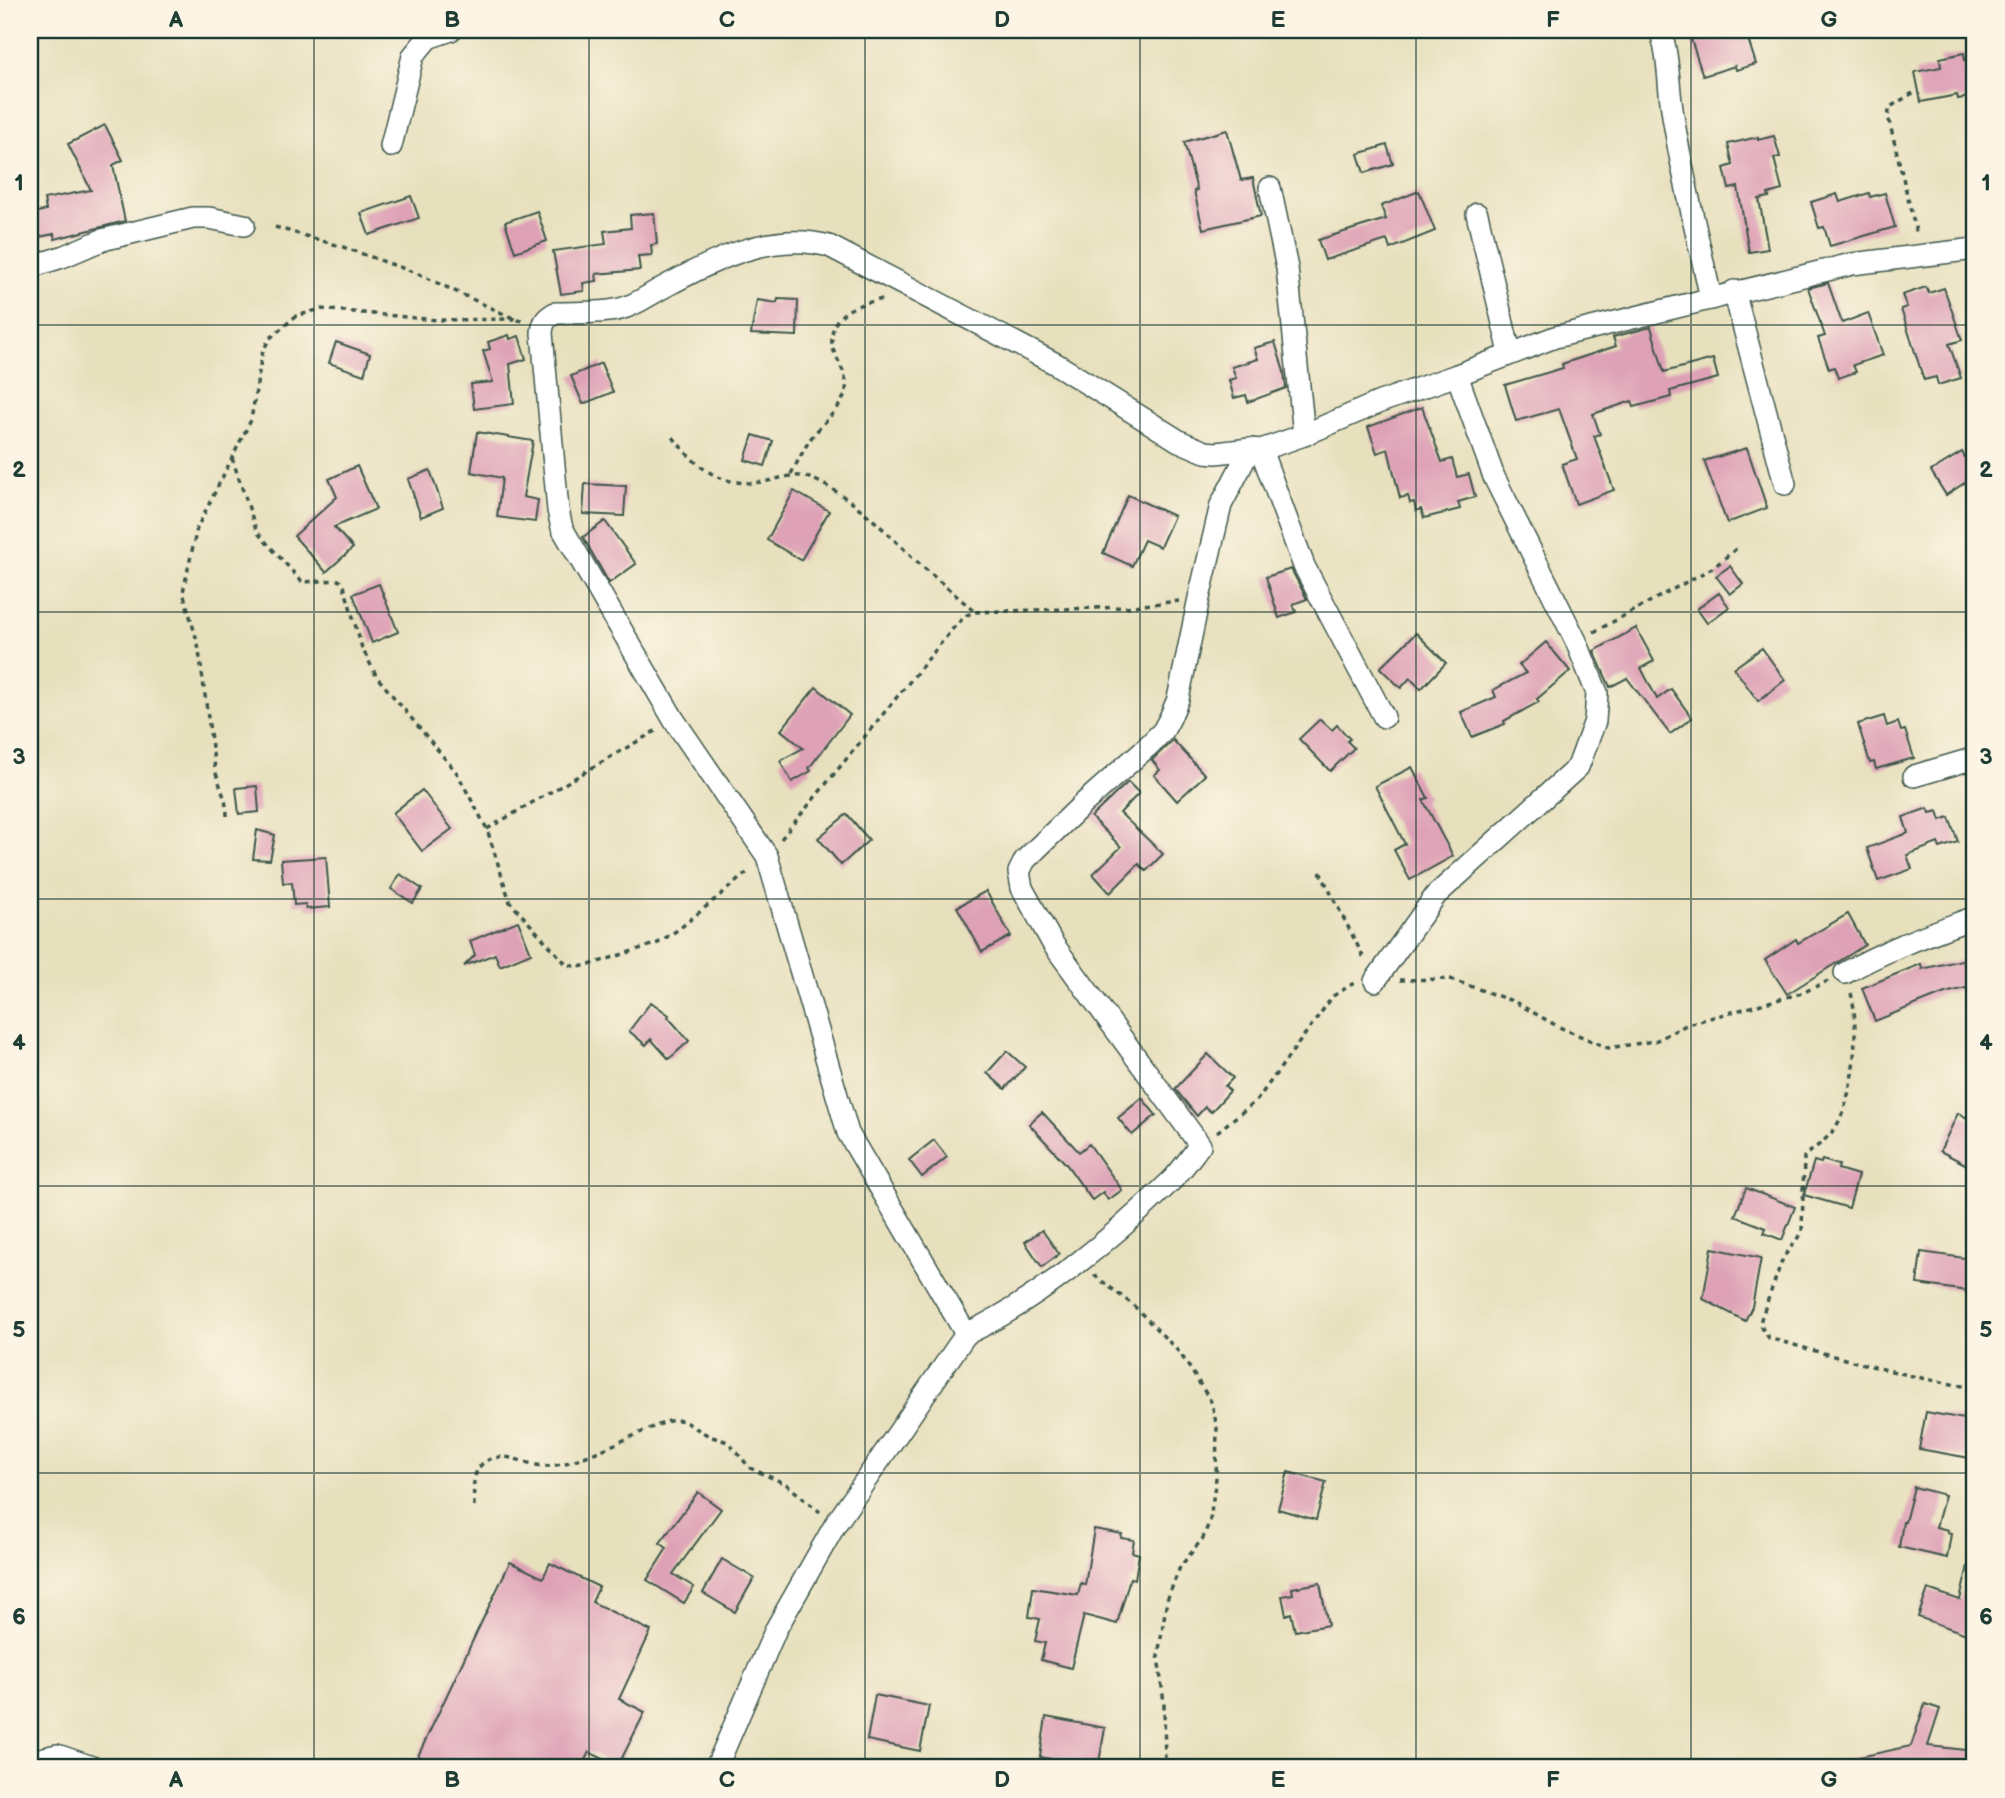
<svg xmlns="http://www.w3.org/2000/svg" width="2005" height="1798" viewBox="0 0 2005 1798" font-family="'Balsamiq Sans',sans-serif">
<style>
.building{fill:#dea1b6}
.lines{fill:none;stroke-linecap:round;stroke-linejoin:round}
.minor-casing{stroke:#3d5549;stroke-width:24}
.path{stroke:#3d5549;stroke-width:3.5;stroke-dasharray:5 5;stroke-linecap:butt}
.minor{stroke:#fff;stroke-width:21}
.grid{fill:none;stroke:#1f3d34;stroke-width:2;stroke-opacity:0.55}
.neatline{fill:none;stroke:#1f3d34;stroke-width:2.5}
.grid-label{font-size:23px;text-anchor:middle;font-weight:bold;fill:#1f3d34}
</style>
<rect width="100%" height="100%" fill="#fcf5e5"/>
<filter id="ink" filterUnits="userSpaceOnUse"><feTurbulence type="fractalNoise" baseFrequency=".0143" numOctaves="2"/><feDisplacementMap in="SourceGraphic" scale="14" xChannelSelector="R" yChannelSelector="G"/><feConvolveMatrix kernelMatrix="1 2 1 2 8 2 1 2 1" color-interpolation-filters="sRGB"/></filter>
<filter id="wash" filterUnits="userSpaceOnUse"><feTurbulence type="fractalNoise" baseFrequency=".00686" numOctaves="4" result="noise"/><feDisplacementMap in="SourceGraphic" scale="28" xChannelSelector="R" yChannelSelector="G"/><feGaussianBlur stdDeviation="1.57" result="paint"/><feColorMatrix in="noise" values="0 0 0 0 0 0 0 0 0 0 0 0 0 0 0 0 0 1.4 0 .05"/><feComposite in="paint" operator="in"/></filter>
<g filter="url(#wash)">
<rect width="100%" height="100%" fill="#e7e0bd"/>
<g id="blocks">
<!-- building -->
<g class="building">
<path d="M1688,30h43l2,7 13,-4 10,31 -20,6 -1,-4 -32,10z"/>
<path d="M1964,53l1,7 10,-2v38l-17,3 -1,-4 -36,7 -6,-30 26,-5 -1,-9z"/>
<path d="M105,125l18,35 -10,5 12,56 -70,18 -1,-5 -20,4 -4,-24 16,-4 -2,-11 47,-9 -23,-46z"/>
<path d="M1227,130l14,50 12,-2 8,38 -58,13 -9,-38 3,-1 -13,-48z"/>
<path d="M1774,136l6,21 -6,1 8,32 -14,4 1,3 -10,2 9,50 -19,3 -11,-65 -9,2 -5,-21 9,-3 -5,-21 30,-7v3z"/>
<path d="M1387,145l6,19 -29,9 -6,-19z"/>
<path d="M1419,191l16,40 -45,18 -3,-9 -62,20 -7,-20 68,-21 -5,-13z"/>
<path d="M1869,193l1,4 15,-4 10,34 -65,19 -6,-19 -5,1 -8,-26 26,-8 3,8z"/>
<path d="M411,196l8,22 -50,17 -8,-22z"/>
<path d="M537,211l10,30 -32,11 -10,-30z"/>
<path d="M654,213l3,31 -6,1 1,10 -14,1 2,14 -44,4 1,7 -14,2 1,8 -23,3 -8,-43 53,-7 -2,-13 27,-3 -1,-13z"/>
<path d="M1828,283l14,40 26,-10 15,42 -30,10 3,7 -18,6 -4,-11 -5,2 -11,-31 7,-2 -17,-48z"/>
<path d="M1926,287l3,6 15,-5 18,52 -13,4 12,34 -23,7 -2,-8 -12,3 -23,-71 6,-2 -5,-12z"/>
<path d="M778,299l20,1 -1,36 -46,-2 6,-34 20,3z"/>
<path d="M1651,327l13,45 49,-13 5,19 -48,13 1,6 -37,10 -2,-6 -39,13 7,20 -6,2 20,54 -38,14 -14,-40 15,-5 -18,-50 -43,12 -11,-36 58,-17 -1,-4 54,-18 -3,-9z"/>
<path d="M509,335l1,4 9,-3 7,23 -16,5 4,40 -40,5 -3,-25 22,-2 -10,-31 7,-2 -2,-7z"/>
<path d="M336,342l34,12 -6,21 -35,-12z"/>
<path d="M1275,342l9,30 2,16 -38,14 -2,-7 -12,3 -5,-18 7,-2 -4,-11 26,-8 -4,-11z"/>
<path d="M601,363l12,29 -30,12 -12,-28z"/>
<path d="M1422,407l20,55 10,-3 5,18 12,-3 6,23 -17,5 2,7 -36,9 -3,-9 -5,2 -2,-9 -4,1 -2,-7 -8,2 -12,-49 -11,4 -9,-26z"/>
<path d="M477,432l56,9 -10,56 15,3 -3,22 -38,-5 5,-39 -31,-6z"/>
<path d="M753,435l20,6 -8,25 -20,-6z"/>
<path d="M1747,448l20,60 -40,15 -23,-62z"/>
<path d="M1962,452l13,24 -29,19 -15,-24z"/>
<path d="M357,466l19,43 -42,18 19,21 -27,24 -32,-36 43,-39 -8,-18z"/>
<path d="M430,470l13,38 -22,9 -13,-38z"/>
<path d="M585,484l41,2 -2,30 -41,-2z"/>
<path d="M794,491l35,20 -28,49 -34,-20z"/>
<path d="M1128,495l46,21 -14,31 -16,-7 -12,26 -29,-13z"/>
<path d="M605,521l31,43 -27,19 -26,-46z"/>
<path d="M1730,566l13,18 -13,10 -14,-18z"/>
<path d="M1291,569l16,30 -14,5 3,8 -17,6 -13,-41z"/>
<path d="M379,584l19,48 -26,11 -19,-49z"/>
<path d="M1719,593l10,14 -22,16 -10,-14z"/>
<path d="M1636,628l18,33 -13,7 16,31 14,-10 21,29 -22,16 -43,-56 -17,9 -16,-36z"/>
<path d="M1416,633l30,30 -25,26 -11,-11 -9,10 -21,-20z"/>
<path d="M1546,642l24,29 -33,28 2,3 -35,19 1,3 -33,13 -11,-25 35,-15 -3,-7 33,-17 -7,-8z"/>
<path d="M1762,648l23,32 -27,21 -24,-33z"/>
<path d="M816,687l34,28 -41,53 2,3 -19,11 -12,-21 23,-13 -22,-18z"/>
<path d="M1884,716l3,10 11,-4 3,9 4,-1 9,28 -38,11 -2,-7 -4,1 -12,-39z"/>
<path d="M1320,719l12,11 5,-5 13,14 -3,2 7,7 -24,23 -31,-32z"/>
<path d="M1173,740l32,35 -28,26 -23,-26 6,-5 -8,-10z"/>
<path d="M1412,767l16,31 -5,2 30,56 -43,24 -16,-30 11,-6 -30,-58z"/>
<path d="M1128,782l11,11 -19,20 43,41 -17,17 -7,-7 -29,29 -17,-19 28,-27 -30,-30z"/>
<path d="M257,786l2,26 -20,2 -3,-26z"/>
<path d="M422,790l30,39 -30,22 -29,-38z"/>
<path d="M1928,808l2,5 8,-2 3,9 8,-3 9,25 -18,6 -2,-5 -31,12 5,14 -34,12 -11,-33 41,-15 -5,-16z"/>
<path d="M847,814l22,26 -28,25 -23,-27z"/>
<path d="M257,830l18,5 -5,25 -17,-1z"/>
<path d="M326,857l4,50 -24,2v-5l-12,1 -2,-23 -9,1 -2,-23z"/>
<path d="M400,874l22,15 -9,14 -22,-14z"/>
<path d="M986,891l25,45 -29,16 -25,-45z"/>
<path d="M1848,914l17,31 -78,49 -22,-34 31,-21 2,4z"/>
<path d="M518,921l13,32 -31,13 -5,-12 -31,12 11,-11 -5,-14z"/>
<path d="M1975,957v29l-30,7 -70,28 -13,-33 59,-24 1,5z"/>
<path d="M651,1002l18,13 -1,2 21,24 -20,18 -18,-20 -5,6 -17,-14z"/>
<path d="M1007,1051l18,16 -20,22 -18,-16z"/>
<path d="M1208,1054l25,24 -8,8 5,5 -19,21 -6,-5 -8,9 -22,-27z"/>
<path d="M1142,1098l14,17 -24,20 -14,-17z"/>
<path d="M1042,1112l37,40 10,-8 33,46 -14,10 -5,-8 -11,8 -26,-36 -37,-40z"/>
<path d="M1958,1113l17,9v47l-35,-18z"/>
<path d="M934,1140l13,17 -25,20 -13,-17z"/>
<path d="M1822,1160l17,5 -1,4 20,6 -9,33 -45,-13 10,-34 7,2z"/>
<path d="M1746,1188l49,19 -13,33 -18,-7 2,-5 -31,-12z"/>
<path d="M1042,1230l17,24 -17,13 -17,-25z"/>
<path d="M1712,1248l49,10 -9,49 -7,14 -42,-22z"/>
<path d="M1921,1252l51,7 -4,32 -51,-7z"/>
<path d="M1926,1412l49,9 -5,37 -51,-9z"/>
<path d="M1288,1472l38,10 -10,38 -38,-11z"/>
<path d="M1914,1487l31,8 -9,32 12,3 -1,3 4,1 -4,24 -48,-11 4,-25h2z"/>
<path d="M698,1492l23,17 -48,65 21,13 -10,16 -37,-23 20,-32 -7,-5z"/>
<path d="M1094,1529l28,5 -1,4 13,2 -2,12 7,2 -4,25 -5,-1 -13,46 -33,-9 -13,53 -30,-8 4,-17 -10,-2 5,-22 -11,-2 4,-29 45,7 3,-12 4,2z"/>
<path d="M722,1559l32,19 -19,34 -32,-19z"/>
<path d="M510,1562l33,16 7,-15 49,24 -7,15 59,29 -32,68 26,13 -27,54 -29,-14 -8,16h-138l-25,-12z"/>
<path d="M1968,1566l7,1v70l-57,-20 10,-28 32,11z"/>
<path d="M1320,1583l8,42 -33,6 -4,-18 -5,2 -4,-19 11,-2 -1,-6z"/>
<path d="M875,1695l54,11 -9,45 -53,-11z"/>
<path d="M1925,1704l15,5 -12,37 47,5v17h-133l-1,-7 70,-15z"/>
<path d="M1046,1717l59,11 -7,40 -58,-11z"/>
</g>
</g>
</g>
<g filter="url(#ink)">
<use href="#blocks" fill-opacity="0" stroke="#3d5549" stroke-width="2"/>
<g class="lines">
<defs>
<g id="minor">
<path d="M1660,30c9,25 8,53 12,79 9,64 26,127 39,190"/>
<path d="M391,146l22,-90 15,-18 23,-8"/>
<path d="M1270,188l17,80 17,167"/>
<path d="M1477,214l33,139"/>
<path d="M30,267l32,-10 40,-17 91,-22h16l35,7"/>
<path d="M1734,291l51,193"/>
<path d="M1261,450l43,116 80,151"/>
<path d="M1914,776l61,-18"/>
<path d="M1845,973c42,-24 85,-39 130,-56"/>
<path d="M1375,981l61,-86 142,-128 17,-46 2,-28 -21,-52 -82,-164 -37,-102"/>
<path d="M966,1334l-118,-201 -81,-277 -93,-136 -112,-192 -4,-18 -16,-177c1,-11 4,-15 13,-20 21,-1 45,1 65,-4 15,-3 30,-15 44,-22 49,-26 107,-57 165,-41l227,118 123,77 26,11 11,1 34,-4 11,1 43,-15 76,-33 77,-27 98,-38 297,-73 123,-15"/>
<path d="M30,1767l10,-8 17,-4 38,13"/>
<path d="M716,1768l60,-139 59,-104 131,-191c71,-33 147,-96 203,-151 12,-11 21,-25 31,-38l-147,-201 -31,-56 -3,-16 6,-12 59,-57 63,-56 16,-16 7,-13 8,-19 21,-101 22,-93 29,-56"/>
</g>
</defs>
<!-- minor casing -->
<use href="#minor" class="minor-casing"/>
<!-- path -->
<g class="path">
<path d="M1913,93l-23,14 -2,9 29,120"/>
<path d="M275,227l68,20 73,26 99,46 8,2"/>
<path d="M673,437c26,34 51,52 95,44 20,-5 31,-9 51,1 38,19 65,48 95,77 20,18 41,35 61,53"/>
<path d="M232,458l25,74 45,50 37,-2 5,6 18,62 15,29 80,96 30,56 23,73 56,62 12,3 11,-2 69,-22 21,-14 70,-58"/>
<path d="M791,474c6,-11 12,-23 18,-33 11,-16 30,-30 36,-47 6,-19 -11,-34 -13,-51 -3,-32 27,-39 51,-44"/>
<path d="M1594,632l120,-65 23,-19"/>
<path d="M227,816c0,-17 -8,-30 -12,-47l-17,-125 -15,-52 14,-64 54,-108 11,-66 7,-15 27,-23 25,-7 116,11 78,-1"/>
<path d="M487,829l170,-99"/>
<path d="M781,839l174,-213 12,-11 8,-3 150,-5 54,-6"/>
<path d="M1320,872l45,88"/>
<path d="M1400,980l50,-1 65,23 42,24 51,22 47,-7 33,-17 114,-31 26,-12"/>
<path d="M1851,993c9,33 3,111 -18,138 -8,10 -20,18 -29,26l-2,75 -19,26 -22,61 1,9 7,10c68,19 136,39 206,50"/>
<path d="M1217,1132l40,-32 76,-104 21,-13"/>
<path d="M1094,1275l39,30 47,48 32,50 5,25 -1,50 -6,42 -7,18 -23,29 -13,33 -9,56 6,47 1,65"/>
<path d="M474,1506c0,-13 -3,-31 7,-41 21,-19 44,2 67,1 30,-1 89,-34 121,-45l13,-1 27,16 19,6 22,26 36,16 34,28"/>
</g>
<!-- minor -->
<use href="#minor" class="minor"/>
</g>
</g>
<!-- grid -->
<path class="grid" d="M314,30v1738M589,30v1738M865,30v1738M1140,30v1738M1416,30v1738M1691,30v1738M30,325h1945M30,612h1945M30,899h1945M30,1186h1945M30,1473h1945"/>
<!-- margin -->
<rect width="2005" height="1798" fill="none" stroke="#fcf5e5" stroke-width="77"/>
<rect x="38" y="38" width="1928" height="1721" class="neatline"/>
<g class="grid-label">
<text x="176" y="27">A</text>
<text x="452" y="27">B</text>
<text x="727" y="27">C</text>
<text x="1002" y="27">D</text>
<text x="1278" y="27">E</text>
<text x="1553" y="27">F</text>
<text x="1829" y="27">G</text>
<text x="19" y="190">1</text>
<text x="1986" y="190">1</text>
<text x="19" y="477">2</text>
<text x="1986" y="477">2</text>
<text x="19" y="764">3</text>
<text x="1986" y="764">3</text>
<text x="19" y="1050">4</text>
<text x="1986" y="1050">4</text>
<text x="19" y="1337">5</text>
<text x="1986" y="1337">5</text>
<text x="19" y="1624">6</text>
<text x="1986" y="1624">6</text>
<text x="176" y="1787">A</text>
<text x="452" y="1787">B</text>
<text x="727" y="1787">C</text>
<text x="1002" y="1787">D</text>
<text x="1278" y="1787">E</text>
<text x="1553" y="1787">F</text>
<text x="1829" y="1787">G</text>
</g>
</svg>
